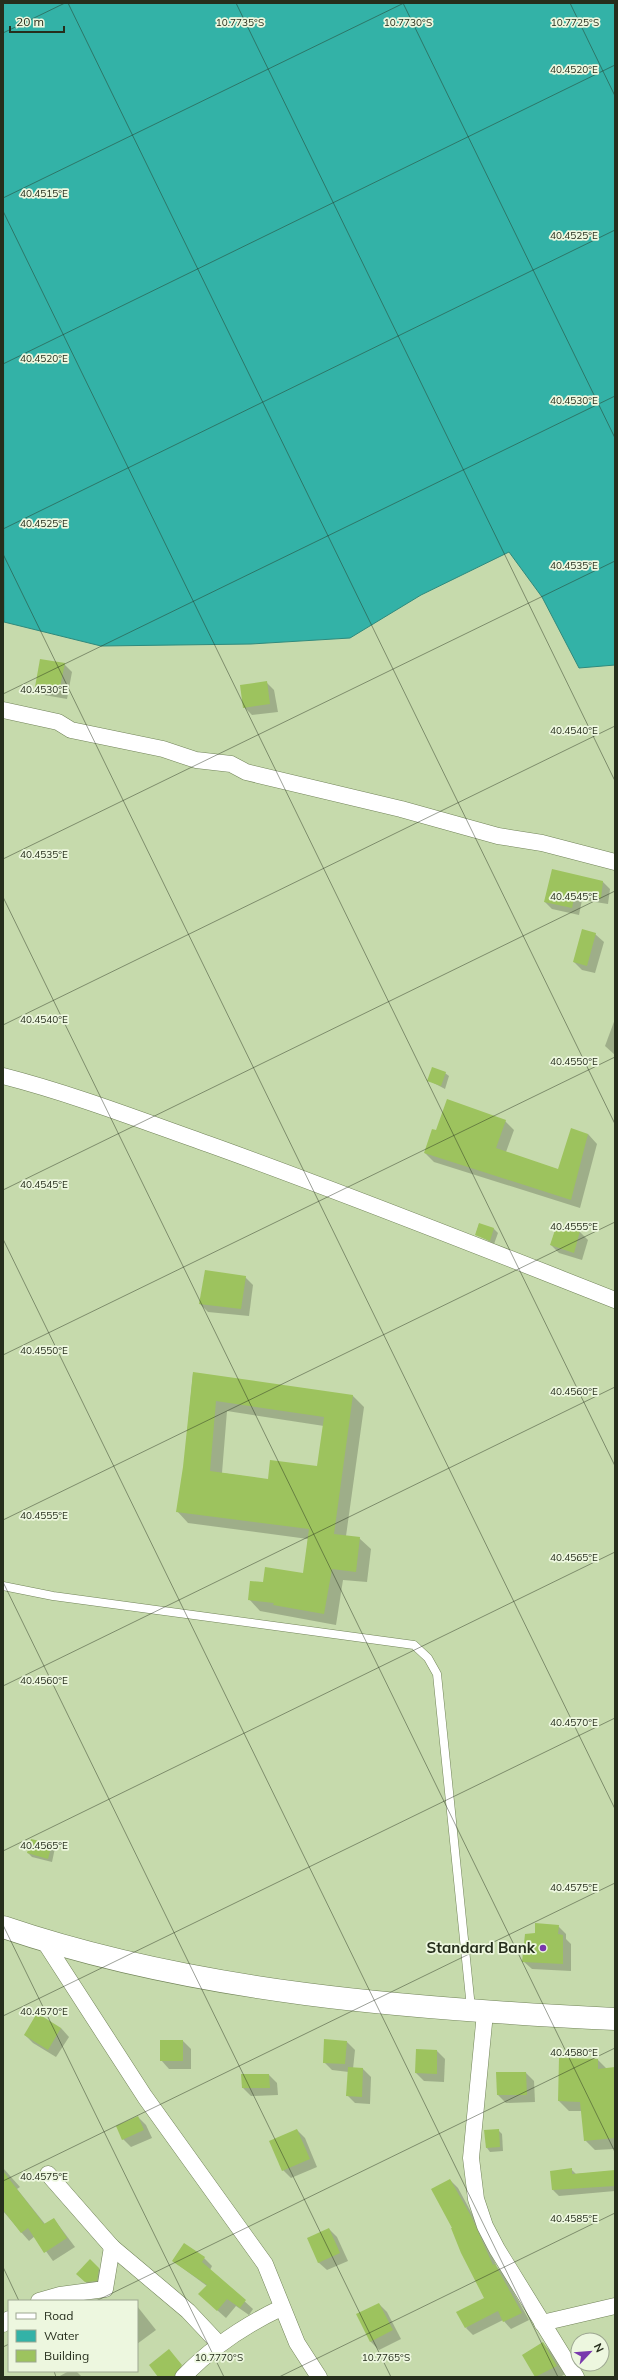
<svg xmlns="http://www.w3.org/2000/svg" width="618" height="2380" viewBox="0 0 618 2380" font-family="Mulish,sans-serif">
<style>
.water{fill:#33b2a7;stroke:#2f8a7d}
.shadow{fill:#0003;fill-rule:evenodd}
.building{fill:#9dc35e;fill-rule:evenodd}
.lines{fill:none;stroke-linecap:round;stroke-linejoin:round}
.lane-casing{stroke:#728459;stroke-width:9}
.street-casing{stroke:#728459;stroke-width:17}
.secondary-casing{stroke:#728459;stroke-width:23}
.lane{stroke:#fff;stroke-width:8}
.street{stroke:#fff;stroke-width:16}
.secondary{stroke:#fff;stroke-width:22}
.ticks{fill:none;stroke:#262e1c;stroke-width:1;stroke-opacity:0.45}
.poi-dot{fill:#7938ad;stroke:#edf7df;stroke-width:1.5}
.labels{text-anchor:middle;stroke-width:3.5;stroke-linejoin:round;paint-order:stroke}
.poi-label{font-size:15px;font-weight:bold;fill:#262e1c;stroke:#edf7df;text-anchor:end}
.ticks-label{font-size:10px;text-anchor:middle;fill:#262e1c;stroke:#edf7df;stroke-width:3.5;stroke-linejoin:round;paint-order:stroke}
</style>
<rect width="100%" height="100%" fill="#c6daac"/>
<!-- water -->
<path class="water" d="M3,3h612v662l-36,3 -37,-71 -33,-45 -88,43 -71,43 -99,6 -150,2 -97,-24z"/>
<!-- shadow -->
<g class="shadow">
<path d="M64,664l8,8 -5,27 -23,-4 -8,-8z"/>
<path d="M266,682l8,8 4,22 -26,3 -8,-8z"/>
<path d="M603,882l7,7 -2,15 -26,-4 -3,15 -27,-6 -7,-7z"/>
<path d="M595,934l9,8 -9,31 -13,-3 -8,-8z"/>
<path d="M615,1019v36l-10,-9z"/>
<path d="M445,1073l4,3 -4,13 -17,-9z"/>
<path d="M505,1121l9,9 -8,22 53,18 29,-36 9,10 -17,64 -146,-46 -9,-9 12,-22z"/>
<path d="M479,1224l15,5 4,4 -4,11 -18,-10z"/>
<path d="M557,1225l23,7 8,8 -6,20 -23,-7 -8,-8z"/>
<path d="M245,1277l8,8 -4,31 -41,-4 -8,-8z"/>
<path d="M193,1373l160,23 11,11 -18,129 13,2 12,11 -4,33 -24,-2 -7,45 -76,-14 -11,-12 14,-16 41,-9 4,-35 -120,-16 -11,-12 7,-44zM227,1411l97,15 -6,41 -49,13 -47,-7z"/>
<path d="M51,1845l4,3 -3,14 -20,-5 -4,-4z"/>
<path d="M558,1926l8,8v5l5,5v27l-39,-2 -9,-8 13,-27z"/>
<path d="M61,2028l8,9 -13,20 -23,-14 -8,-8z"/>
<path d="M183,2041l8,8v20h-22l-8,-9z"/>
<path d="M347,2042l8,8 -2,19h10l8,8 -1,27 -15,-1 -8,-8 2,-23 -17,-2 -8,-8z"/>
<path d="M417,2050l20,1 8,8 -1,23 -20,-1 -8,-8z"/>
<path d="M598,2060l9,9 8,-1v87l-1,-6 -19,1 -10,-10 -3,-29h-13l-10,-10z"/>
<path d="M526,2073l8,8 1,21 -29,1 -8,-8z"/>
<path d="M242,2075h27l8,8 1,12 -27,1 -8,-8z"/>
<path d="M138,2117l8,8 6,13 -21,9 -8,-8z"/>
<path d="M297,2130l8,8 12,29 -26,11 -8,-8z"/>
<path d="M498,2130l4,4 1,17 -13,1 -3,-4z"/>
<path d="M3,2168l17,19 -3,2 28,35 9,-5 21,28 -22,14 -18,-25 -6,5 -8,-9 -18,-21z"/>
<path d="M571,2169l5,5 39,-3v20l-56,5 -6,-6z"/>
<path d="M450,2180l8,8 20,37 19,42 7,8 25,45 -18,9 -8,-9 -30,15 -7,-7 20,-30 -32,-70z"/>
<path d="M329,2229l8,8 11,24 -21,9 -9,-8z"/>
<path d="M204,2258l8,8 -2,4 43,39 -4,6 -13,-9 -10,12 -18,-16 -1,-16 -34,-25z"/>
<path d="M98,2268l9,9 -13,13 -17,-16z"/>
<path d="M379,2304l8,8 14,27 -22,11 -8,-8 -13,-27z"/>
<path d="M137,2306l19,24 -19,14z"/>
<path d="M543,2343l8,9 14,22 -5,3h-24l-13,-22z"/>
<path d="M69,2371h7l6,6h-24z"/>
</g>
<!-- building -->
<g class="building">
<path d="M40,659l25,4 -6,29 -24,-5z"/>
<path d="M267,681l3,23 -27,4 -3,-23z"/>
<path d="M552,869l51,12 -2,17 -26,-4 -3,14 -28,-6z"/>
<path d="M582,929l14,4 -9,33 -14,-4z"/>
<path d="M432,1067l14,5 -5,14 -14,-5z"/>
<path d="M447,1099l59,21 -10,28 62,21 13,-41 17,6 -17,66 -147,-47 8,-24 4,1z"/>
<path d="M479,1223l15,5 -4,13 -15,-6z"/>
<path d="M557,1224l23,7 -6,22 -24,-8z"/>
<path d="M205,1270l41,6 -5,33 -42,-5z"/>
<path d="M193,1372l160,23 -19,139 26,3 -4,35 -24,-3 -8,45 -51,-9 1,-2 -26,-3 2,-19 13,1 2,-15 38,6 6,-44 -133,-17 7,-45zM216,1401l108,16 -7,49 -47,-6 -2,19 -58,-8z"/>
<path d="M31,1839l21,5 -4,15 -21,-6z"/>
<path d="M535,1923l24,2 -1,9 5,1v29l-41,-2 3,-28 10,-1z"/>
<path d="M37,2013l24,15 -13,22 -24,-15z"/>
<path d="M324,2039l23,2 -2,23 -22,-1z"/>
<rect x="160" y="2040" width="23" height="21"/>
<path d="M416,2049l21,1v24l-22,-1z"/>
<path d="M559,2058l39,1v10l17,-2v71l-31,3 -4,-39 -22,-1z"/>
<path d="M348,2067l15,1 -1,29 -16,-1z"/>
<path d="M496,2072h30l1,23h-30z"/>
<path d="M241,2074h28l1,14h-28z"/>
<path d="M138,2116l6,14 -22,10 -6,-14z"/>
<path d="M297,2129l13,30 -28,12 -13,-30z"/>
<path d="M499,2129l1,18 -14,1 -2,-18z"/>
<path d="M572,2168v6l43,-4v16l-63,4 -2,-19z"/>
<path d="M3,2171l41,53 10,-6 13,20 -23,15 -16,-25 -7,5 -18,-23z"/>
<path d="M450,2179l21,37 22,49 2,-1 1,2 26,47 -19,9 -5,-11 -33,17 -9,-16 28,-14 -23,-45 -10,-25h1l-21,-39z"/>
<path d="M329,2228l11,25 -22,10 -11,-25z"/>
<path d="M184,2243l21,14 -3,5 44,38 -6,8 -13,-9 -10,12 -19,-17 9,-9 -35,-24z"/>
<path d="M90,2259l9,9 -2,13 -12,1 -9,-8z"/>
<path d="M379,2303l14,27 -23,12 -14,-28z"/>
<path d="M543,2342l14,24 -22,11 -13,-22z"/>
<path d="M169,2349l13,16 -8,12h-16l-9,-12z"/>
</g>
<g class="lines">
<defs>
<path id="lane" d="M3,1586l50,10 361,49 14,13 9,16 34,334"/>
<g id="street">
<path d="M3,710l55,12 13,8 92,19 33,11 35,4 15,8 155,37 97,27 44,7 73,19"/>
<path d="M3,1076c70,18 137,44 205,68 137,49 272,103 407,156"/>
<path d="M44,1941l101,156 120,167 32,79 22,34"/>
<path d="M485,2013l-14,145 5,41 9,27 12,23 79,128"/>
<path d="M48,2174l64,73 76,64 31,33"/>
<path d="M39,2301l21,-6 45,-6 7,-42"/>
<path d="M542,2323l73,-17"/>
<path d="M3,2324l6,-5"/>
<path d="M183,2377c29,-30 60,-51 98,-69"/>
</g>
<path id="secondary" d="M3,1927c194,66 409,82 612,92"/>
</defs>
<!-- lane casing -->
<use href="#lane" class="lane-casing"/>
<!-- street casing -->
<use href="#street" class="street-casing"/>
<!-- secondary casing -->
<use href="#secondary" class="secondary-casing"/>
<!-- lane -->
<use href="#lane" class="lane"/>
<!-- street -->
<use href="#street" class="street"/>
<!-- secondary -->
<use href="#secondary" class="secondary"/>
</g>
<!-- ticks -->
<path class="ticks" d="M68,3l547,1121M236,3l379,778M403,3l212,435M570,3l45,93M3,33l62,-30M3,198l401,-195M3,211l612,1255M3,364l612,-299M3,529l612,-299M3,554l612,1255M3,694l612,-298M3,859l612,-298M3,897l612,1255M3,1025l612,-299M3,1190l612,-299M3,1239l555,1138M3,1355l612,-298M3,1520l612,-298M3,1582l388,795M3,1686l612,-299M3,1851l612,-299M3,1925l221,452M3,2016l612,-298M3,2181l612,-298M3,2267l16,34M96,2301l519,-253M3,2347l6,-3M54,2371l2,6M279,2377l336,-164"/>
<!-- markers -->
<circle class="poi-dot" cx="543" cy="1948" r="4"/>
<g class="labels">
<!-- poi labels -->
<g class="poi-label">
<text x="535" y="1953">Standard Bank</text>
</g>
</g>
<g class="ticks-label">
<text x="575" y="26">10.7725°S</text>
<text x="240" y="26">10.7735°S</text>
<text x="408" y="26">10.7730°S</text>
<text x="574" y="73">40.4520°E</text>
<text x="44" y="197">40.4515°E</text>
<text x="574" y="239">40.4525°E</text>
<text x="44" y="362">40.4520°E</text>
<text x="574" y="404">40.4530°E</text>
<text x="44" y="527">40.4525°E</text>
<text x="574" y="569">40.4535°E</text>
<text x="44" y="693">40.4530°E</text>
<text x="574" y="734">40.4540°E</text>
<text x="44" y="858">40.4535°E</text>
<text x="574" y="900">40.4545°E</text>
<text x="44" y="1023">40.4540°E</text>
<text x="574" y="1065">40.4550°E</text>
<text x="44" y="1188">40.4545°E</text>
<text x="574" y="1230">40.4555°E</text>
<text x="44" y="1354">40.4550°E</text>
<text x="574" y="1395">40.4560°E</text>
<text x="44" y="1519">40.4555°E</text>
<text x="574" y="1561">40.4565°E</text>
<text x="44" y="1684">40.4560°E</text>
<text x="574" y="1726">40.4570°E</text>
<text x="44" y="1849">40.4565°E</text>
<text x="574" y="1891">40.4575°E</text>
<text x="44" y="2015">40.4570°E</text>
<text x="574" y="2056">40.4580°E</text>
<text x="44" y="2180">40.4575°E</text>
<text x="574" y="2222">40.4585°E</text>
<text x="219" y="2361">10.7770°S</text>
<text x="386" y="2361">10.7765°S</text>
</g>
<!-- border -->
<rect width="618" height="2380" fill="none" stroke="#262e1c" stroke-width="8"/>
<!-- legend -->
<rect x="8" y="2300" width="130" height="72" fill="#edf7df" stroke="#9da791"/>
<rect x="16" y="2313" width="20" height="6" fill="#ffffff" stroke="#9da791"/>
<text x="44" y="2320" font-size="12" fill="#262e1c">Road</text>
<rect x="16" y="2330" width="20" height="12" fill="#33b2a7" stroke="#9da791"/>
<text x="44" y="2340" font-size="12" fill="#262e1c">Water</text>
<rect x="16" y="2350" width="20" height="12" fill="#9dc35e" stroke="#9da791"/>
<text x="44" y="2360" font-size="12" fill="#262e1c">Building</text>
<!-- north arrow -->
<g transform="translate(590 2352) rotate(64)"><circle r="19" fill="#edf7df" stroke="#9da791"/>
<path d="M0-3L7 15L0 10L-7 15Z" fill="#7938ad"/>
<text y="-6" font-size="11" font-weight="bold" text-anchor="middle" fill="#262e1c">N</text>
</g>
<!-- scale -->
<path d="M10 26v6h54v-6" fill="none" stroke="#262e1c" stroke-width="2"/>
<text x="16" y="26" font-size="12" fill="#262e1c" stroke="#edf7df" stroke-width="3" paint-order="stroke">20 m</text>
</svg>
